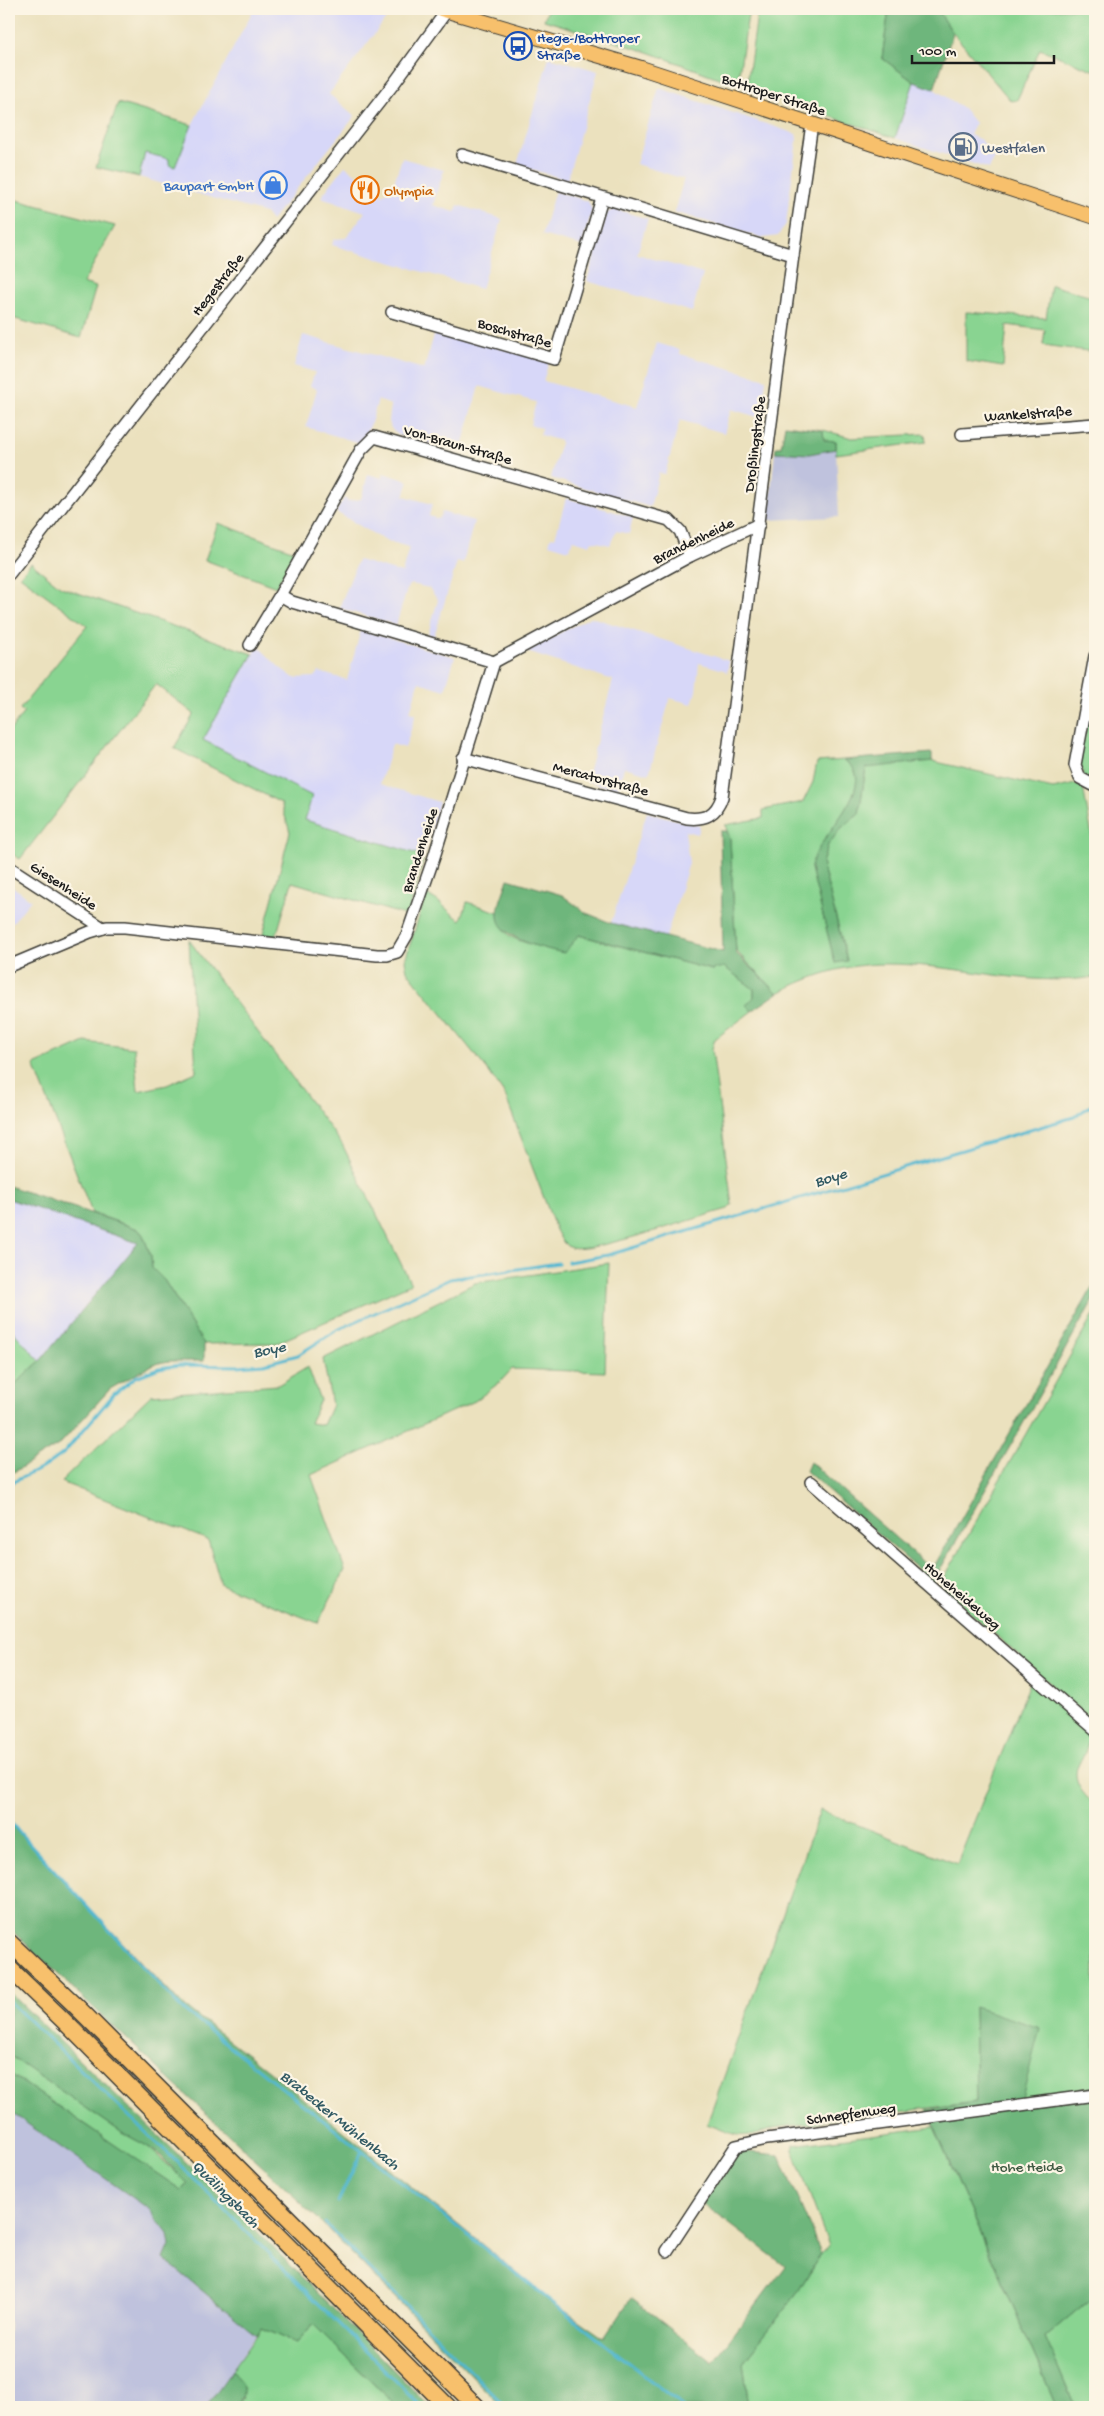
<svg xmlns="http://www.w3.org/2000/svg" width="1104" height="2416" viewBox="0 0 1104 2416" font-family="'Gochi Hand',sans-serif">
<style>
.built{fill:#d7d7f8}
.industrial{fill:#bfc2dd}
.green{fill:#89d491;stroke:#527856}
.forest{fill:#6eb67b;stroke:#45694c}
.lines{fill:none;stroke-linecap:round;stroke-linejoin:round}
.stream{stroke:#53b8d1;stroke-width:3}
.minor-casing{stroke:#3b3a34;stroke-width:14}
.major-casing{stroke:#3b3a34;stroke-width:16}
.highway-casing{stroke:#3b3a34;stroke-width:19}
.minor{stroke:#fff;stroke-width:11}
.major{stroke:#f7c06c;stroke-width:14}
.highway{stroke:#f7c06c;stroke-width:16}
.labels{text-anchor:middle;stroke-width:4.5;stroke-linejoin:round;paint-order:stroke}
.transit-label{font-size:15px;fill:#164399;stroke:#fcf5e5;text-anchor:start}
.street-label{font-size:15px;fill:#1c1c1c;stroke:#fcf5e5}
.service-label{font-size:15px;fill:#4e5e75;stroke:#fcf5e5;text-anchor:start}
.shop-label{font-size:15px;fill:#366cbe;stroke:#fcf5e5;text-anchor:end}
.food-label{font-size:15px;fill:#c56008;stroke:#fcf5e5;text-anchor:start}
.park-label{font-size:15px;fill:#425c45;stroke:#fcf5e5}
.water-label{font-size:16px;font-style:italic;fill:#325a64;stroke:#fcf5e5}
</style>
<rect width="100%" height="100%" fill="#fcf5e5"/>
<filter id="ink" filterUnits="userSpaceOnUse"><feTurbulence type="fractalNoise" baseFrequency=".02" numOctaves="2"/><feDisplacementMap in="SourceGraphic" scale="10" xChannelSelector="R" yChannelSelector="G"/><feConvolveMatrix kernelMatrix="1 2 1 2 8 2 1 2 1" color-interpolation-filters="sRGB"/></filter>
<filter id="wash" filterUnits="userSpaceOnUse"><feTurbulence type="fractalNoise" baseFrequency=".0096" numOctaves="4" result="noise"/><feDisplacementMap in="SourceGraphic" scale="20" xChannelSelector="R" yChannelSelector="G"/><feGaussianBlur stdDeviation="1.12" result="paint"/><feColorMatrix in="noise" values="0 0 0 0 0 0 0 0 0 0 0 0 0 0 0 0 0 1.4 0 .05"/><feComposite in="paint" operator="in"/></filter>
<g filter="url(#wash)">
<rect width="100%" height="100%" fill="#ebe1be"/>
<!-- built -->
<g class="built">
<path d="M254,9h122l15,3 -62,82 26,22 -84,105 -6,-8 -126,-36 6,-24 24,6 6,7 17,-41z"/>
<path d="M549,57l49,14 -31,109 -50,-15z"/>
<path d="M914,82l20,7 29,19 12,15 -5,12 11,5 13,17 -5,12 -94,-31z"/>
<path d="M659,88l137,46 1,5 -11,85 -8,12 -15,2 -89,-26 10,-33 -48,-15z"/>
<path d="M402,158l42,12 -11,35 22,7 3,-7 44,14 -21,70 -149,-44 2,-6 12,-1 19,-26 -44,-15 24,-31 38,29 4,-4 4,1z"/>
<path d="M555,191l33,10 4,9 -10,36 -40,-11z"/>
<path d="M615,209l33,10 -11,35 66,20 -11,38 -105,-31 20,-68z"/>
<path d="M436,329l113,33 -6,19 94,26 20,-64 23,7v4l86,25 -5,39 -30,-9 -7,24 -44,-13 -15,54 -6,-1 -9,34 -99,-29 10,-37 -21,-6 2,-7 -12,-3 6,-23 -57,-16 -19,67 -62,-18 -7,-7 -2,-7 2,-16 -13,-5 -8,26 -10,17 -54,-16 11,-38 -7,-3 5,-14 -21,-6 9,-31 121,34z"/>
<path d="M383,473l26,8 -5,15 28,8 -3,12 10,3 3,-7 32,9 -11,42 -6,-1 -23,74 -6,-2 10,-34 -9,-12 -17,-4 -4,2 -12,39 -57,-17 19,-48 44,13 7,-26 -23,-6 -50,-29 8,-14 5,3 12,-2 7,-25 14,4z"/>
<path d="M566,498l67,19 -4,17 -13,-3 -6,14 -18,-4 -2,4 -17,-5 -4,10 -20,-6 2,-7 4,1z"/>
<path d="M591,617l138,44 -2,12 -3,-3 -25,-7 -3,28 -4,13 -22,-6 -21,76 -25,-7 -6,23 -32,-9 27,-101 -89,-29z"/>
<path d="M361,630l94,27 -10,33 -26,-8 -9,30 6,2 -11,34 -13,-4 -12,40 59,18 -15,54 -119,-36 -102,-80 55,-94 21,21 15,11 20,-1 5,-5 28,8z"/>
<path d="M647,812l53,14 -2,8 -13,-3 4,32 -23,74 -55,-14z"/>
<path d="M9,884l22,16 -19,23 -3,-1z"/>
<path d="M9,1199l129,44 -98,118 -31,-34z"/>
</g>
<!-- industrial -->
<g class="industrial">
<path d="M836,449l3,68 -71,3 7,-68 34,2z"/>
<path d="M9,2111l140,98 19,25 2,11 -6,14 92,76 -50,72h-197z"/>
</g>
<!-- green -->
<g class="green">
<path d="M548,9h201l-11,71 -3,4 -87,-32 -104,-32z"/>
<path d="M758,9h131l-7,49 32,24 -19,56 -147,-49 -1,-5z"/>
<path d="M937,9h147l11,6v56l-55,-22 -23,51 -6,1 -58,-68z"/>
<path d="M118,103l74,22 -17,42 -6,-2v-6l-24,-6 -6,24 -43,-10z"/>
<path d="M9,198l106,28 -32,57 13,4 -15,51 -72,-21z"/>
<path d="M1051,285l44,13v54l-52,-7 2,-15 -38,-5 -4,42 -37,-6v-49l80,6z"/>
<path d="M823,430l29,8 73,-4 1,8 -90,12v-13l-12,-1z"/>
<path d="M218,523l79,29 -21,35 -71,-27z"/>
<path d="M31,563l30,24 192,67 -50,86 109,56 -7,24 119,36 -16,60 -116,-34 -17,58 -13,-2 28,-106 -9,-29 -107,-55 20,-34 -38,-30 -136,175 -11,-7v-120l15,-20 -4,-3 67,-83 -67,-50z"/>
<path d="M1095,690v91l-11,-5c-12,-25 6,-61 11,-86z"/>
<path d="M844,760c41,23 -31,79 -33,108l24,95 12,-3 -25,-97 6,-18 13,-17 18,-14 7,-47 66,-6 121,28 22,-5 8,3 12,66v124c-70,11 -141,-14 -212,-13 -37,0 -73,12 -105,29l-42,-42 -6,-112 -5,-14 38,-7v-8l40,-8 10,-20 4,-20z"/>
<path d="M426,895c14,4 22,18 35,25l6,-18 31,10c0,7 6,20 12,24 11,7 41,14 54,16l14,-17 134,35 12,-4 30,23v8l-8,8 6,6 -37,28 -3,10 20,156 -4,4c-27,7 -138,45 -157,39 -8,-3 -11,-11 -15,-18l-51,-135 -16,-23 -82,-101 -2,-11z"/>
<path d="M189,940l153,204 69,140 -134,59 -73,1 -40,-64 -12,-12 -1,-12 -8,-21 -5,-6 -46,-16 -58,-148 51,-23 49,6 4,43 29,-6 29,-13z"/>
<path d="M609,1263l-4,109 -93,-3 -12,13 -25,19 -164,74 34,95 -27,53 -97,-38 -13,-45 -147,-58 90,-87 127,-10 30,-18 12,33 -10,23 13,2 9,-20 -9,-46 152,-76z"/>
<path d="M1095,1312v398l-7,8 -148,-133z"/>
<path d="M9,1327l31,34 -31,29z"/>
<path d="M1032,1678l62,56c-6,7 -7,13 -10,21 -2,4 -5,6 -6,10 -7,17 6,30 17,40v283l-73,10 -48,-91 2,95 -202,26c-35,12 -33,9 -67,-4l113,-314 137,54z"/>
<path d="M9,2055l112,77 26,14 41,37 -7,7 -172,-117z"/>
<path d="M934,2127l123,280h-308l-6,-45 53,-67 25,-42 8,-7 -36,-96v-5z"/>
<path d="M1095,2295v112h-20l-30,-70z"/>
<path d="M313,2324l84,83h-162l8,-9 -11,-28 30,-42 34,15z"/>
</g>
<!-- forest -->
<g class="forest">
<path d="M889,9h48l16,24 -19,56 -20,-7 -32,-24z"/>
<path d="M785,425l38,5 1,10 12,1v8l-27,5 -34,-2 1,-5h5z"/>
<path d="M932,753v8l-66,7 -7,46 -18,14 -13,17 -6,18 25,98 -12,2 -24,-95c2,-29 74,-85 33,-108z"/>
<path d="M720,831h7l3,8 6,114 42,40 -26,18 -6,-6 8,-8v-8l-30,-22 -12,3 -133,-35 -15,18c-19,-4 -64,-14 -66,-36 -1,-12 7,-27 10,-38l54,16 24,18 25,10 112,29z"/>
<path d="M9,1186l129,43 5,6 8,21 1,12 12,12 40,64v17h-35l-15,3 -44,25 -50,55 -51,31v-85l31,-29 98,-118 -129,-44z"/>
<path d="M1095,1283v14l-162,285 -127,-111 4,-9 122,108z"/>
<path d="M9,1823l170,179 95,73 281,229 49,34 27,-40 82,64 72,-96 -83,-63 36,-52 41,4 42,98 -25,42 -53,67 6,45h-247l-186,-190 -307,-289z"/>
<path d="M9,1992l230,221 191,194h-33l-84,-83 -17,19 -34,-15 -6,7 -92,-76 6,-14 -2,-11 -19,-25 -140,-98v-38l172,117 7,-6 -27,-28 -14,-10 -26,-14 -112,-77z"/>
<path d="M974,2007l66,21 -18,70 73,-10v207l-50,42 30,70h-18l-130,-297 49,-8z"/>
<path d="M232,2370c11,16 17,21 3,37h-29z"/>
</g>
<g class="lines">
<!-- stream -->
<g class="stream">
<path d="M568,1262l40,-7 466,-138 21,-14"/>
<path d="M9,1484l37,-18 18,-13 50,-59 22,-17 23,-9 20,-3 58,1 27,-2 34,-9 39,-25 113,-51 108,-16"/>
<path d="M9,1821l170,185 505,401"/>
<path d="M9,2001l172,165 241,241"/>
<path d="M338,2202l24,-51"/>
<path d="M325,2223l181,184"/>
</g>
</g>
</g>
<g filter="url(#ink)">
<g class="lines">
<defs>
<g id="minor">
<path d="M462,155l331,100"/>
<path d="M392,312l162,47 48,-161"/>
<path d="M962,434l133,-10"/>
<path d="M9,574l386,-492 53,-73"/>
<path d="M250,645l30,-50"/>
<path d="M1095,656l-20,109 5,13 15,8"/>
<path d="M494,662l-202,-60 -12,-7 81,-145 13,-13 295,83 11,11 10,25"/>
<path d="M463,758l224,60c18,2 29,-3 35,-21l71,-542 19,-131"/>
<path d="M9,867l94,61"/>
<path d="M9,966l81,-34 17,-5h18l252,28h10l10,-3 10,-17 27,-78 60,-195 196,-106 69,-32"/>
<path d="M811,1482l284,248"/>
<path d="M667,2251l69,-105 31,-7 328,-44"/>
</g>
<path id="major" d="M441,9l200,59 454,149"/>
<g id="highway">
<path d="M9,1942l65,62 403,403"/>
<path d="M9,1968l54,52 385,387"/>
</g>
</defs>
<!-- minor casing -->
<use href="#minor" class="minor-casing"/>
<!-- major casing -->
<use href="#major" class="major-casing"/>
<!-- highway casing -->
<use href="#highway" class="highway-casing"/>
<!-- minor -->
<use href="#minor" class="minor"/>
<!-- major -->
<use href="#major" class="major"/>
<!-- highway -->
<use href="#highway" class="highway"/>
</g>
</g>
<!-- icons -->
<defs>
<symbol id="bus-ring" viewBox="-11 -11 22 22"><circle r="9.5" fill="#fcf5e5" stroke="#1a4fb4" stroke-width="1.5"/><path d="M-5-6H5V4H4V6H2V4H-2V6H-4V4H-5ZM-3.5-4V0h7V-4ZM-3.5 1.2v1.5H-2V1.2ZM2 1.2v1.5H3.5V1.2Z" fill="#1a4fb4"/></symbol>
<symbol id="fuel-ring" viewBox="-11 -11 22 22"><circle r="9.5" fill="#fcf5e5" stroke="#5c6f8a" stroke-width="1.5"/><path d="M-5.5-6h7V0h2V4h1.3V-2.5L3-4.5l.8-.8L6-3V5H2.5V1h-1V6h-7ZM-4.2-4.7v3.2H.2V-4.7Z" fill="#5c6f8a"/></symbol>
<symbol id="shop-ring" viewBox="-11 -11 22 22"><circle r="9.5" fill="#fcf5e5" stroke="#3f7fe0" stroke-width="1.5"/><path d="M-5-2.5h2.3a2.7 3.5 0 0 1 5.4 0H5L5.5 6h-11ZM-1.5-2.5h3a1.5 2.3 0 0 0-3 0Z" fill="#3f7fe0"/></symbol>
<symbol id="restaurant-ring" viewBox="-11 -11 22 22"><circle r="9.5" fill="#fcf5e5" stroke="#e8710a" stroke-width="1.5"/><path d="M-5-6h1v4h1v-4h1v4h1v-4h1v5L-1.5 .5V6h-2V.5L-5-1ZM5-6V6H3V1.5H1.5Q1.5-4 5-6Z" fill="#e8710a"/></symbol>
</defs>
<g fill-rule="evenodd">
<use href="#bus-ring" x="502" y="30" width="32" height="32"/>
<use href="#fuel-ring" x="947" y="131" width="32" height="32"/>
<use href="#shop-ring" x="257" y="169" width="32" height="32"/>
<use href="#restaurant-ring" x="349" y="174" width="32" height="32"/>
</g>
<g class="labels">
<!-- transit labels -->
<g class="transit-label">
<text x="537" y="42">Hege-/Bottroper<tspan x="537" dy="17">Straße</tspan></text>
</g>
<!-- street labels -->
<g class="street-label">
<text transform="translate(774 94) rotate(18)" y="5">Bottroper Straße</text>
<text transform="translate(217 284) rotate(-52)" y="5">Hegestraße</text>
<text transform="translate(515 332) rotate(16)" y="5">Boschstraße</text>
<text transform="translate(1028 413) rotate(-4)" y="5">Wankelstraße</text>
<text transform="translate(458 444) rotate(16)" y="5">Von-Braun-Straße</text>
<text transform="translate(754 444) rotate(-83)" y="5">Droßlingstraße</text>
<text transform="translate(693 540) rotate(-26)" y="5">Brandenheide</text>
<text transform="translate(601 778) rotate(15)" y="5">Mercatorstraße</text>
<text transform="translate(419 850) rotate(-72)" y="5">Brandenheide</text>
<text transform="translate(64 885) rotate(33)" y="5">Giesenheide</text>
<text transform="translate(963 1595) rotate(41)" y="5">Hoheheideweg</text>
<text transform="translate(851 2113) rotate(-8)" y="5">Schnepfenweg</text>
</g>
<!-- service labels -->
<g class="service-label">
<text x="982" y="152">Westfalen</text>
</g>
<!-- shop labels -->
<g class="shop-label">
<text x="254" y="190">Baupart GmbH</text>
</g>
<!-- food labels -->
<g class="food-label">
<text x="384" y="195">Olympia</text>
</g>
<!-- park labels -->
<g class="park-label">
<text x="1027" y="2171">Hohe Heide</text>
</g>
<!-- water labels -->
<g class="water-label">
<text transform="translate(830 1176) rotate(-17)" y="6">Boye</text>
<text transform="translate(269 1348) rotate(-11)" y="6">Boye</text>
<text transform="translate(341 2119) rotate(39)" y="6">Brabecker Mühlenbach</text>
<text transform="translate(227 2193) rotate(45)" y="6">Quälingsbach</text>
</g>
</g>
<!-- margin -->
<rect width="1104" height="2416" fill="none" stroke="#fcf5e5" stroke-width="30"/>
<!-- scale -->
<path d="M912 55v8h142v-8" fill="none" stroke="#1c1c1c" stroke-width="2.5"/>
<text x="919" y="55" font-size="15" fill="#1c1c1c" stroke="#fcf5e5" stroke-width="4" paint-order="stroke">100 m</text>
</svg>
